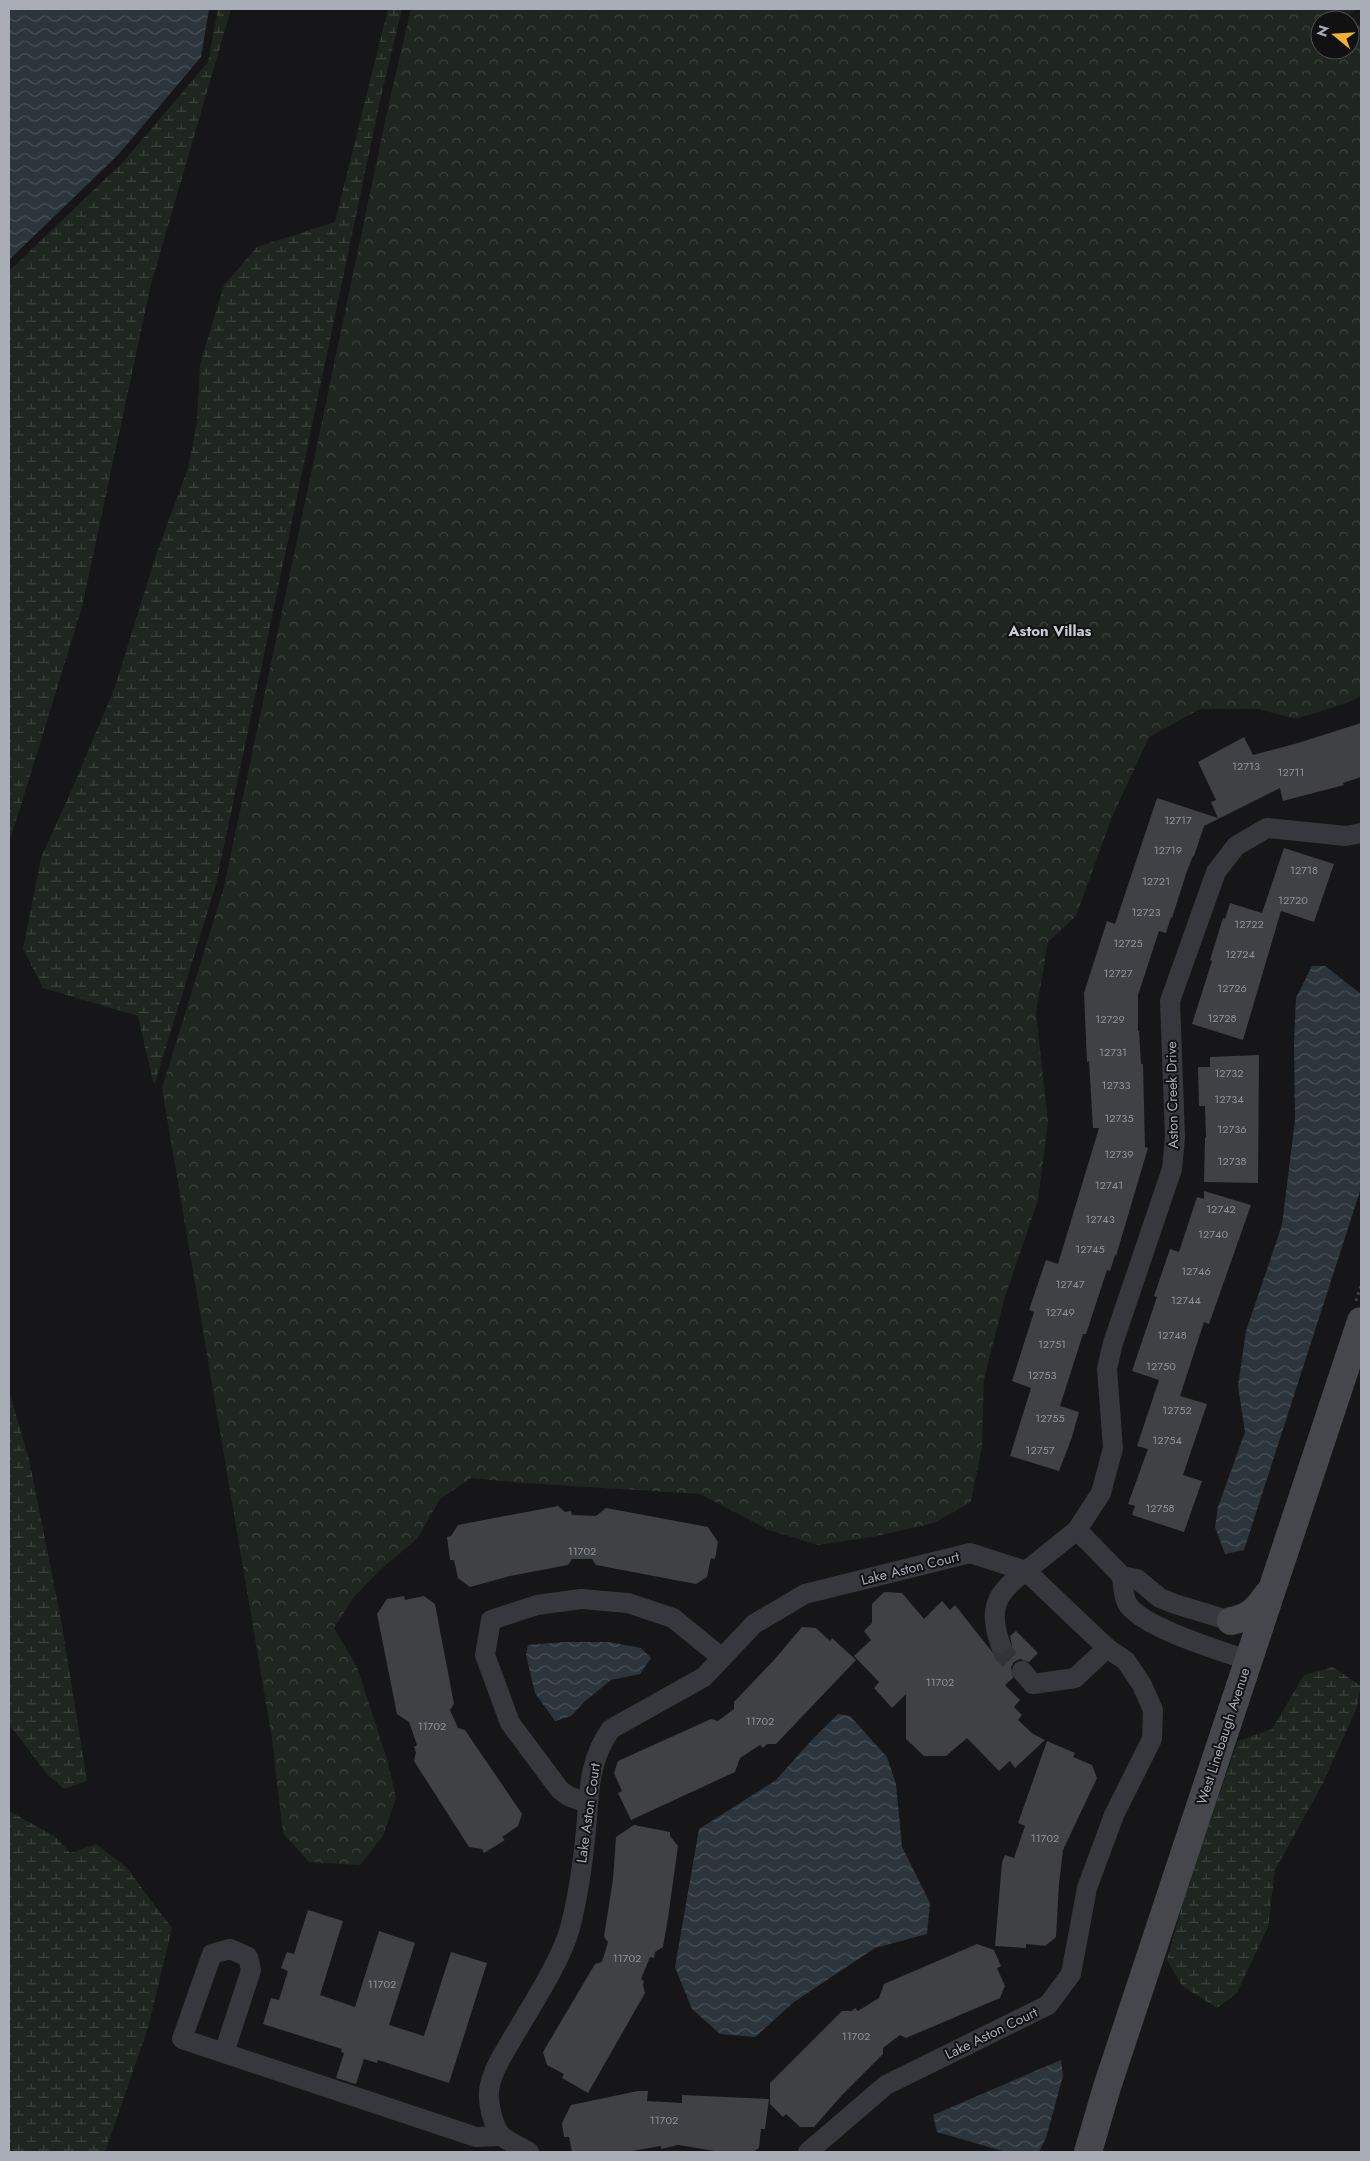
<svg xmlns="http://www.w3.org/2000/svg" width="1370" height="2161" viewBox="0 0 1370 2161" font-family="Jost,sans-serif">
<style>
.forest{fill:url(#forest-crowns);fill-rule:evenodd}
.wetland{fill:url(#wetland-marsh)}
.water{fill:url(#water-waves)}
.building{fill:#404145}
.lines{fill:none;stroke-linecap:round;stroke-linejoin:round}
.minor-tunnel{stroke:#333438;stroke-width:20;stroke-dasharray:20 10;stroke-linecap:butt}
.path{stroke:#3d3f44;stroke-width:3;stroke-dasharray:2.5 4;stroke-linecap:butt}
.minor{stroke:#37383d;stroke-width:20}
.secondary{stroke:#45474d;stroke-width:28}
.labels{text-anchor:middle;stroke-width:4;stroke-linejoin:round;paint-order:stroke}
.number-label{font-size:11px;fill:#8e929b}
.street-label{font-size:14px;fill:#a8adb8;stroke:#111113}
.neighbourhood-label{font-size:15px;font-weight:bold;fill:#c9ccd4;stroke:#111113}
</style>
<defs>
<pattern id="forest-crowns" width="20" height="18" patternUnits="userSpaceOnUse" patternTransform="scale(1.25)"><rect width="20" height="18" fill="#1e261f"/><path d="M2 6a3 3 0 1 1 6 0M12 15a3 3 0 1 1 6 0" fill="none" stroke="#3c433d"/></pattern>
<pattern id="wetland-marsh" width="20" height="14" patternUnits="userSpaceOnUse" patternTransform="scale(1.25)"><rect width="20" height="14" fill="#1e261f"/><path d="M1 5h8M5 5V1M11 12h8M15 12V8" fill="none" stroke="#3c433d"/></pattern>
<pattern id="water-waves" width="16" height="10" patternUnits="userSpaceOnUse" patternTransform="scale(1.25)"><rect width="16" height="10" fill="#2c353c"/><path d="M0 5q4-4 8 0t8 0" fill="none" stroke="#485056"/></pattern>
</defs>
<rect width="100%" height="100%" fill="#161618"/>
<!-- forest -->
<path class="forest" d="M411,9h946l-13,8 17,9v670l-14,7 -51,16 -37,-10h-59l-51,28 -37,80 -36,99 -28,26 -12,71 12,109 -10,78 -34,100 -20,79 -2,68 -11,55 -37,21 -62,14 -54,8 -49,-15 -69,-36 -176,-11 -53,-5 -31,21 -23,40 -36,30 -27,28 -20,31 23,39 30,92 9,39 -13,38 -23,29 -51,-3 -26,-29 -11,-94 -110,-651 62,-201 166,-789zM1320,20h30v30h-30z"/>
<!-- wetland -->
<g class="wetland">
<path d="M218,9h13l-80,275 -69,323 -73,237v-573l115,-110 84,-99z"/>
<path d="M388,9h14l-21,87 -165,788 -61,199 -2,-1 -15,-66 -95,-28 -20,-39 18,-91 32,-71 42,-100 41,-132 32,-87 9,-46 3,-58 24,-79 33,-38 78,-25z"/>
<path d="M9,1391l20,68 33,166 25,156 -23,8 -17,-15 -32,-42 -6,-6z"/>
<path d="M1333,1667l28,19 -4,21 -34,76 -48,87 -7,57 -31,66 -20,15 -35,-22 -15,-26 21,-76 50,-143 34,-12 32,-54z"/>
<path d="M9,1811l47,26 14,16 26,-9 30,23 46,61 -24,100 -43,124h-96z"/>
</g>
<!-- water -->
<g class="water">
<path d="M9,9h200l-8,48 -83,98 -109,105z"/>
<path d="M1312,966h13l36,28v194l-117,362 -19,4 -10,-27 3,-20 27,-75 -7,-46 8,-55 36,-106 13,-105 -1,-78 2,-44z"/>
<path d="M565,1642h44l32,6 10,10 -11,16 -29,6 -27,22 -13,14 -16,5 -20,-28 -9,-38 2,-10z"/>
<path d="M838,1714l12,2 37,41 9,27 6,63 28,56 -3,31 -52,14 -81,54 -39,35 -35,-3 -28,-25 -17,-42 24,-138 77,-49 33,-37z"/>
<path d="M1061,2060l2,16 -17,62 -7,14h-33l-69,-20 -4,-17z"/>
</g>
<!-- building -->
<g class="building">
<path d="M1361,723v54l-18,6 1,2 -61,16 -3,-13 -76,38 -10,30h-1l-6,15 -15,47 -1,-1 -5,16 -7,-2 -21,64v36h1l2,33h2l2,83 3,1 -32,108 -1,-1 -5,16 -3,-1 -21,64h-3l-23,72 19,6 -7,25 -13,34 -49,-15 21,-68 -19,-7 22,-69 -5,-2 17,-50 12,4 41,-136h-6l-4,-67 -2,1 -3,-69 23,-72 8,3 42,-126 61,20 -7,-16 5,-2 -18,-38 46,-25 9,18 45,-12z"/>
<path d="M1284,848l50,16 -20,58 -33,-11 -38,129 -51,-16 20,-63 -2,-1 13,-42 2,1 5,-16 32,10z"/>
<path d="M1259,1055l-1,128 -54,-1 1,-44 1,-1 -1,-31h-6l-1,-39h12v-10z"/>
<path d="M1204,1191l47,14 -42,119 -5,-2 -24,74 27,8 -24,71 19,6 -18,51 -52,-17 3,-9 -7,-2 20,-55 -11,-3 22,-66 -27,-9 25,-74 -3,-1 16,-47 9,3 18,-55 7,2z"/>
<path d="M558,1506l7,6 6,-1 1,4 24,1 10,-8 102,19 10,15 -3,17 -4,-1 -4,19 -11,7 -100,-19 -4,-6h-20l-4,6 -58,11 -40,11 -12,-9 -4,-18h-4l-3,-23 4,-1 7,-11z"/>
<path d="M884,1592l18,1 22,26 18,-18 8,9 5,-5 38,48 10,1 5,-3 4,-6 -2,-9 6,-5 22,22 -9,9 -9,-3 -6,3 -3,5 2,11 -8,7 15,15 -6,7 8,8 -4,5 15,14 12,6 -30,28 -5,-7 -11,10 -32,-33 -21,18h-22l-18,-17v-45l-14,14 -18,-20 5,-6 -25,-26 17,-16 -7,-9 8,-8v-19z"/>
<path d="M404,1596l1,4 19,-4 11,8 19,100 -4,6 8,18 7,2 57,84 -4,12 -16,11 3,3 -21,13 -2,-4 -13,-2 -39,-61 -16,-25 2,-9 -2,-5 3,-2 -8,-23 -12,-8 -20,-100 10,-15z"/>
<path d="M802,1627l14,1 14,13 2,-3 24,22 -80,84h-9l-4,4 -3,-3 -20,13 -5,14 -104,48 -13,-27 4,-2 -8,-18 4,-12 93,-42 7,2 16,-12v-7l40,-42z"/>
<path d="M1047,1741l28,12 -2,4 19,8 5,13 -34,72 -4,34 -3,53 -11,9 -19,-2v4l-31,-2 7,-84 3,-7 9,3 11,-32 -7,-3z"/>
<path d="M634,1825l36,7v4l8,10 -10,72 -5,29 -8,5 -1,6 -4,-1 -9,22 3,2 -1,4 2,8 -57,100 -26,-15 2,-4 -17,-9 -4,-13 52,-88 7,-2 6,-20 -4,-5 9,-58 3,-42z"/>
<path d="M308,1910l35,11 -23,74 35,12 24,-76 36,12 -26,82 35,11 27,-84 36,11 -38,120 -71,-23 -1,3 -13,-4 -8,25 -20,-6 8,-25 -3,-1 1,-3 -79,-25 8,-26 8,2 9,-29 -7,-3 6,-16 7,2z"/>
<path d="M977,1944l17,6 7,16 -4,2 8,18 -5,12 -94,40 -6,-3 -17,13v6l-41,41 -28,32h-14l-14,-13 -3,3 -13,-13v-21l72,-72h10l3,-3 3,3 21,-13 5,-14z"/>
<path d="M638,2091h10l-1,10 35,2v-8l87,4 -4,30h-4l-2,19 -6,4h-32l-43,-7 -17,4v-3l-35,6h-54l-3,-15h-5l-2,-14 9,-18z"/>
</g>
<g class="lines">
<!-- minor-tunnel -->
<path class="minor-tunnel" d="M1000,1643l4,11 18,17"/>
<!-- path -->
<path class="path" d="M1356,1301l5,-16"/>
<!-- minor -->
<g class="minor">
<path d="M1077,1530l45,46 15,3 23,19 15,6 56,17"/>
<path d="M1122,1576c1,9 1,19 5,27 13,24 94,48 121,57"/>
<path d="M1000,1643c-12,-34 -4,-51 26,-72l81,77"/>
<path d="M587,1803l-19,-7 -8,-6 -50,-67 -25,-68 6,-35 46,-15 44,-6 47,4 45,15 49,40"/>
<path d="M224,2053l27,-83 -3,-13 -18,-8 -18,5 -30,85 294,98 25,-1"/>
<path d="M529,2152c-9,-5 -18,-9 -26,-15 -10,-8 -15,-35 -14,-46 2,-19 14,-36 23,-52 18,-31 49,-78 58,-111 9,-35 14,-73 17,-109 2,-32 4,-63 24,-90l93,-52 50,-53 51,-30 165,-41 56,18 51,-41 24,-37 12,-45 -6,-79 6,-26 59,-174 3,-32 -5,-136 46,-129 20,-26 31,-18 79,8 15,-3"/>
<path d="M808,2152l78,-67 162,-80 23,-31 16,-86 27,-73 38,-76 1,-29 -11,-25 -16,-24 -19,-13 -32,30 -42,6 -11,-13"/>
</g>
<!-- secondary -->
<g class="secondary">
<path d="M1231,1621c19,-4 26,-11 37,-27"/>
<path d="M1088,2152l19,-65 254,-766"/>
</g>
</g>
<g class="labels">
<!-- number labels -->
<g class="number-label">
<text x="1246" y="770">12713</text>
<text x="1291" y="776">12711</text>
<text x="1178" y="824">12717</text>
<text x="1168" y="854">12719</text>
<text x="1304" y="874">12718</text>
<text x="1156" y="885">12721</text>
<text x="1293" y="904">12720</text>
<text x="1146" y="916">12723</text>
<text x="1249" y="928">12722</text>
<text x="1128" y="947">12725</text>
<text x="1240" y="958">12724</text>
<text x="1118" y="977">12727</text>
<text x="1232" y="992">12726</text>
<text x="1222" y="1022">12728</text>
<text x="1110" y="1023">12729</text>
<text x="1113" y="1056">12731</text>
<text x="1229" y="1077">12732</text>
<text x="1116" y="1089">12733</text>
<text x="1229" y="1103">12734</text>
<text x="1119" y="1122">12735</text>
<text x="1232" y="1133">12736</text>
<text x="1119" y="1158">12739</text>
<text x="1232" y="1165">12738</text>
<text x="1109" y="1189">12741</text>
<text x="1221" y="1213">12742</text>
<text x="1100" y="1223">12743</text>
<text x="1213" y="1238">12740</text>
<text x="1090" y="1253">12745</text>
<text x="1196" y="1275">12746</text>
<text x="1070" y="1288">12747</text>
<text x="1186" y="1304">12744</text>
<text x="1060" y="1316">12749</text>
<text x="1172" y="1339">12748</text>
<text x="1052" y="1348">12751</text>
<text x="1161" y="1370">12750</text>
<text x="1042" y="1379">12753</text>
<text x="1177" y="1414">12752</text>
<text x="1050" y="1422">12755</text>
<text x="1167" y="1444">12754</text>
<text x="1040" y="1454">12757</text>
<text x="1160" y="1512">12758</text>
<text x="582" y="1555">11702</text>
<text x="940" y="1686">11702</text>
<text x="760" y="1725">11702</text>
<text x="432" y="1730">11702</text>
<text x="1045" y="1842">11702</text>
<text x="627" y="1962">11702</text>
<text x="382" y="1988">11702</text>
<text x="856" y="2040">11702</text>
<text x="664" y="2124">11702</text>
</g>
<!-- street labels -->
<g class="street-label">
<text transform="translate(1172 1095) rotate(-91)" y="5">Aston Creek Drive</text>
<text transform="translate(910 1568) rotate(-14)" y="5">Lake Aston Court</text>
<text transform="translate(1223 1736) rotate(-72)" y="5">West Linebaugh Avenue</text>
<text transform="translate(588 1813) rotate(-82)" y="5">Lake Aston Court</text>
<text transform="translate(991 2033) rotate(-26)" y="5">Lake Aston Court</text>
</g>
<!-- neighbourhood labels -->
<g class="neighbourhood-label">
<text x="1050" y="636">Aston Villas</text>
</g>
</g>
<!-- border -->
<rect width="1370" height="2161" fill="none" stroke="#a8adb8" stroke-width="20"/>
<!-- north arrow -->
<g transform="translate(1335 35) rotate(288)"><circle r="24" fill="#111113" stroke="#4d4f55"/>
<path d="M0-4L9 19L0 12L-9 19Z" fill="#f2b134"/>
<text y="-8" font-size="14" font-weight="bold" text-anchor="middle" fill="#a8adb8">N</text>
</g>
</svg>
